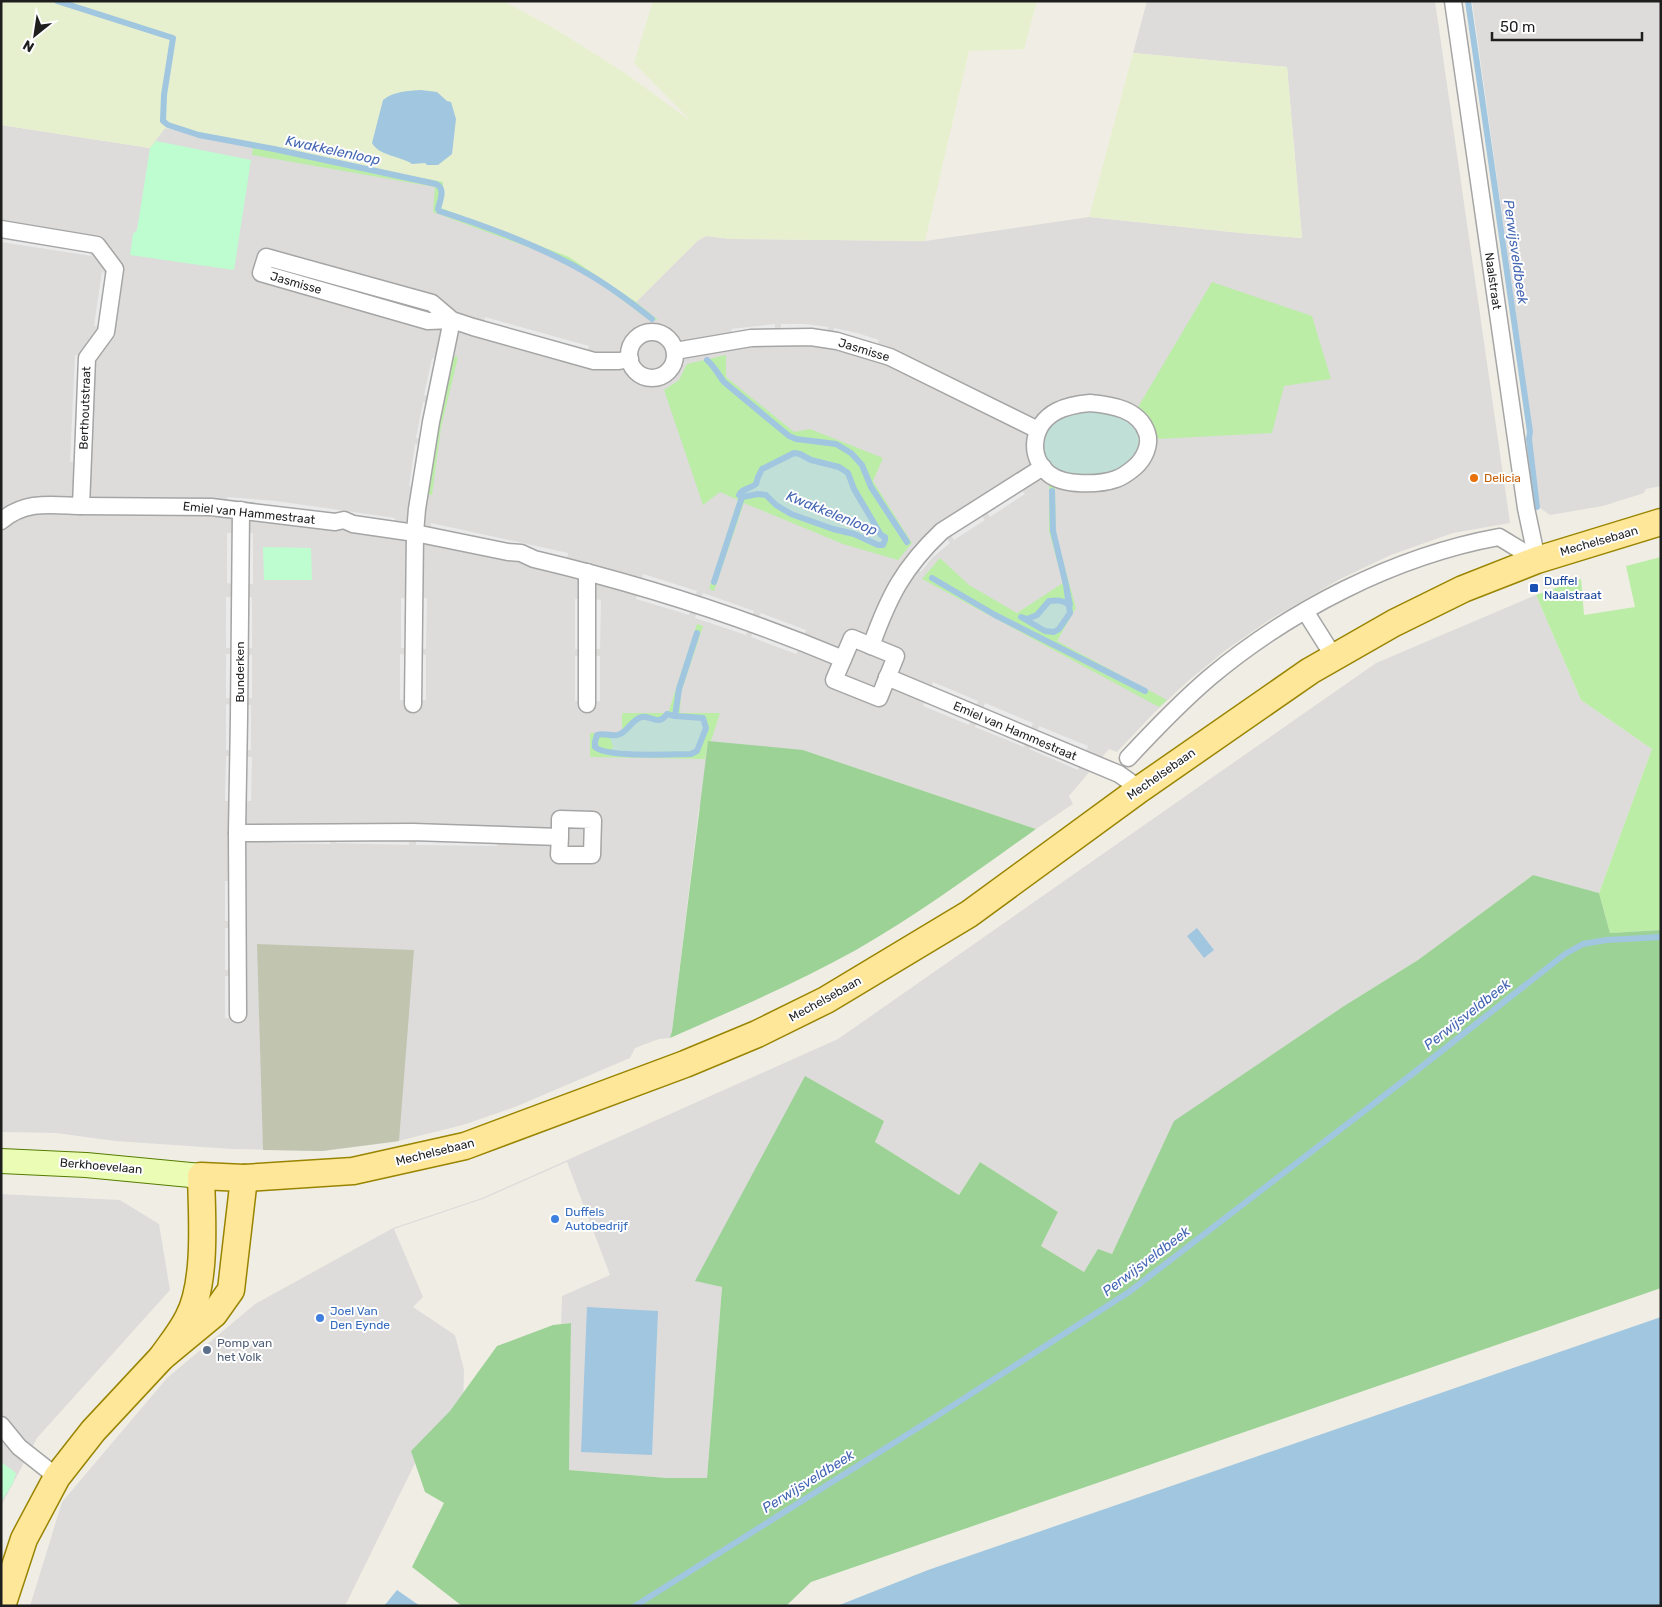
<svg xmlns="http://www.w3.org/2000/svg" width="1662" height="1607" viewBox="0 0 1662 1607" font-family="Rubik,sans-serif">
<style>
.residential{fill:#dddcdb}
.construction{fill:#c1c5af}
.farmland{fill:#e7f0ce}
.grass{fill:#bbeda7}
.forest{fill:#9cd296}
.wetland{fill:#c0dfd7}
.park{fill:#befdcf}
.parking{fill:#eaeaea}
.water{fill:#a1c6e0}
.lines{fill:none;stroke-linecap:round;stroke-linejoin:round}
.stream{stroke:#a1c6e0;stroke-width:6}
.minor-casing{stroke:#a5a5a5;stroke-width:19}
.secondary-casing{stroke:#557b00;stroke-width:26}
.primary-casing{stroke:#998400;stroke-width:29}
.minor{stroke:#fff;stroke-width:16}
.secondary{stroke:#ebfdb4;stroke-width:24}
.primary{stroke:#ffe79a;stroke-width:26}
.food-dot{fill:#e8710a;stroke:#fff;stroke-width:2}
.transit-dot{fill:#1a4fb4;stroke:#fff;stroke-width:2}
.shop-dot{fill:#3f7fe0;stroke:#fff;stroke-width:2}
.service-dot{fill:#5c6f8a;stroke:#fff;stroke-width:2}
.labels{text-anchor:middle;stroke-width:4;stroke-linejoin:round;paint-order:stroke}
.street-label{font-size:12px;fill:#1e1e1e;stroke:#fff}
.food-label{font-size:12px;fill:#c56008;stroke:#fff;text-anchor:start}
.transit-label{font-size:12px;fill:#164399;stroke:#fff;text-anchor:start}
.shop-label{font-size:12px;fill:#366cbe;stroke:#fff;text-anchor:start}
.service-label{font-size:12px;fill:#4e5e75;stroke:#fff;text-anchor:start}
.water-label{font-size:14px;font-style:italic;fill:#4567b4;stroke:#fff}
</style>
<rect width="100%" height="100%" fill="#f0eee4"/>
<!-- residential -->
<g class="residential">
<path d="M1147,1h288l75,522 -57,10 -62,22 -51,24 -71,41 -43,30 -38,31 -34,32 -37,39 -8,-3 -40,47 4,8 -37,25 -233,-79 -104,58 -27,223 -2,7 -11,1 -24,9 -5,10 -115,49 -52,18 -36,9 -33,8 -72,9 -90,-2 -117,-8 -59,-8 -55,-1v-1007l149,23 15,-20 278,54 -2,26 128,49 67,45 61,-61 9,-5 26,3 193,2 164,-24 152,16 61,5 -15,-171 -154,-14z"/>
<path d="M1472,1h189v485l-15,3 -2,4 -41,13 -53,9 -10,-7 -9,-69 2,-4z"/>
<path d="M1536,595l45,105 71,49 -53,144 -66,-18 -115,85 -74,46 -169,115 -63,133 -28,18 -43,-26 17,-34 -78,-50 -21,33 -84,-53 9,-22 -188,161 26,6 -15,191h-40l-98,-8 2,-147 -10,1 1,-28 48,-21 -43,-113 -84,37 -89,30 29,68 -10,10 42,28 9,35 -1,41 -41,38 -77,157h-315l32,-104 105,-124 88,-74 138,-76 89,-30 356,-159 538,-376z"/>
<path d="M1,1194l119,6 39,24 11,66 -133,148 -36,68z"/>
</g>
<!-- construction -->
<path class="construction" d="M257,944l157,6 -15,191 -77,10 -59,-1z"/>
<!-- farmland -->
<g class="farmland">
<path d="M1,1h502l49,26 73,46 67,49 -58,-59 19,-62h384l-13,48 -55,2 -44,190 -193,-2 -26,-3 -9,5 -61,61 -67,-45 -129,-49 3,-26 -278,-54 -15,20 -149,-23z"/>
<path d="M1133,53l154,14 15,171 -61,-5 -152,-16z"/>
</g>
<!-- grass -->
<g class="grass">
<path d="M253,146l190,36 -2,26 128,49 67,45 22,18h-9l-60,-45 -26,-15 -130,-48 2,-25 -183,-32z"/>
<path d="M279,265l151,43 -2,7 -151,-43z"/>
<path d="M1212,282l100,34 19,63 -47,7 -12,47 -114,6c-4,-14 -7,-24 -20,-32z"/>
<path d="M726,355v22l68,55 16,-3 73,29 -10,23 39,62 -14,17 -55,-16 -99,-41 -30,88 -5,-2 29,-89 -18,-8 -17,13 -39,-115 15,-10 8,-16z"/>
<path d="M453,356l5,1 -17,71 -9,67h-6l10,-72z"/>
<path d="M1049,485l6,3 1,47 20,73 -19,33 110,59 -8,7 -237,-128 18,-21 29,27 48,28 46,-30 -14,-52z"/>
<path d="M1661,557v373l-51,3 -11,-40 53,-144 -71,-49 -45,-105 45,-16 3,36 51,-8 -9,-41z"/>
<path d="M697,624l6,2 -22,67 -1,20h40l-9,28h-3l-3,18 -115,-2v-24h32v-20h46z"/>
</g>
<!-- forest -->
<g class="forest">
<path d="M708,741l95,9 233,79c-59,42 -117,85 -180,121 -61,34 -123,60 -186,88l2,-7z"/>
<path d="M1533,875l66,18 11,40 51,-3v358l-850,294 -25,24h-324l-50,-39 32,-64 -19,-11 -14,-41 39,-40 47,-65 56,-21 18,-2 -2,147 98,8h40l15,-191 -27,-6 110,-205 79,45 -9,21 84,53 21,-33 78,50 -17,34 43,26 14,-23 14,5 62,-133 170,-115 74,-46z"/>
</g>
<!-- wetland -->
<g class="wetland">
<path d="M1085,411c15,0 31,1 44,10 12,9 12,27 3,38 -6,7 -22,13 -31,15 -17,4 -41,1 -53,-13 -3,-3 -4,-9 -5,-14 -2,-24 22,-33 42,-36z"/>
<path d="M794,453l6,1 11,6 20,4 13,6 4,3 6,16 27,45 4,3v3l-2,5h-5l-23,-11 -22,-5 -42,-15 -15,-9 -10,-10 -8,-1 -14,4 -4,-2 -1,-1 3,-4 14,-7 2,-7 4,-8z"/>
<path d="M1066,585l4,28 -11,16 -5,3 -9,-1 -24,-14 6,2 10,-4 12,-14 12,-1 8,4z"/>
<path d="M667,714l36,4 3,10 -9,23 -88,2 3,-2 1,-5 -4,-11c20,2 18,-16 33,-18 9,-1 16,9 25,-3z"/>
</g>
<!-- park -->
<g class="park">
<path d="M156,141l95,19 -17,110 -104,-15 3,-21 4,-4 13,-82z"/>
<path d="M263,547l48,1 1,32h-48z"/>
<path d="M1,1462l15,11 -3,10 -12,19z"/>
</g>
<!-- parking -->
<g class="parking">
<path d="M1,236l86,14 5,6 -91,-14z"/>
<path d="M102,271l5,6 -7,49h-6z"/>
<path d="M485,317l104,29 -2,7 -103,-30z"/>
<path d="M775,324v6l-42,5 -2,-6z"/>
<path d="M781,324h24l23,3 -1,6 -46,-3z"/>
<path d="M834,328l23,5 22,7 -2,6 -44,-12z"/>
<path d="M75,355l6,1 -5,106h-6z"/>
<path d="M432,358l6,1 -8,38 -6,-2z"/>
<path d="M423,402l6,1 -7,36 -6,-1z"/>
<path d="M415,444l6,1 -6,42 -6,-1z"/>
<path d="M1021,489l4,5 -35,23 -3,-5z"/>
<path d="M227,497l49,4 119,17v5l-54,-8 -114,-12z"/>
<path d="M981,515l4,5 -31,20 -3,-5z"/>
<path d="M431,523l137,30 -1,6 -136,-29z"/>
<path d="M227,533h6v51l-6,-1z"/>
<rect x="246" y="533" width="7" height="51"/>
<path d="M946,538l4,5 -18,15 -11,14 -5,-4z"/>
<path d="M643,574l54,17 -2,6 -53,-17z"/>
<path d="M638,593l53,17 -2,5 -53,-16z"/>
<path d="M703,593l51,18 -2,5 -51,-17z"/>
<path d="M226,597h7l-1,51h-6z"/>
<path d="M246,597h6v51h-7z"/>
<rect x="401" y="598" width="6" height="50"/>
<path d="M420,598h7l-1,51 -6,-1z"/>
<rect x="575" y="599" width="6" height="50"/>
<path d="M595,599l6,1 -1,49h-6z"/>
<path d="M697,612l51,17 -2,6 -51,-17z"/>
<path d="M761,613l45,17 -2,6 -46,-18z"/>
<path d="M753,631l46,17 -3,6 -45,-17z"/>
<rect x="226" y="654" width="6" height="44"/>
<path d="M245,654l7,1v43h-7z"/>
<path d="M400,654l7,1 -1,45h-6z"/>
<path d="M420,654l6,1v45h-7z"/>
<rect x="575" y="656" width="6" height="45"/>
<path d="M594,656h6v45l-6,1z"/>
<path d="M933,682l45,19 -2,6 -45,-19z"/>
<path d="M925,700l46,19 -2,6 -46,-19z"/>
<path d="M985,703l48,20 -2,6 -48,-20z"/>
<path d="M226,704l6,1v45h-6z"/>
<rect x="245" y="705" width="6" height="45"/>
<path d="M977,722l49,19 -2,6 -49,-20z"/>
<path d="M1039,726l49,20 -2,6 -49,-21z"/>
<path d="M1032,744l48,20 -2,6 -49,-21z"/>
<path d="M226,756h6l-1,45h-6z"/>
<path d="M245,757h7l-1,44h-6z"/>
<path d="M273,837h57v7l-57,-1z"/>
<path d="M336,838l73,1v6l-73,-2z"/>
<path d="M416,839l81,1v6l-81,-1z"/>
<rect x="225" y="881" width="6" height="40"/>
<rect x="225" y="928" width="6" height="42"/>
<path d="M225,976h6l1,42h-7z"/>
</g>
<!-- water -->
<g class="water">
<path d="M421,90l16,2 10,9 4,1 5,17 -4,35 -14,11h-11l-2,-2 -13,1c-11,-8 -33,-8 -40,-21l11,-43c11,-9 25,-9 38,-10z"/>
<path d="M1197,928l17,22 -10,8 -17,-22z"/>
<path d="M587,1307l71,4 -6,144 -71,-3z"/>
<path d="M1661,1317v289h-824l91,-36z"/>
<path d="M397,1590l23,16h-36z"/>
</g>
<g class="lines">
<!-- stream -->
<g class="stream">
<path d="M57,1l116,37 -9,57 -1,26 5,4 31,10 75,14 162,35c10,5 4,16 2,25l1,2c50,16 106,37 151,64 22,13 42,28 62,44"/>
<path d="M1468,1l62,431 -1,7 8,68"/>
<path d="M707,360c7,6 11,14 17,22l65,54 7,3 40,5 15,9 11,12 9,22 36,55"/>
<path d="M1052,491l1,40 13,54 4,20c-7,-5 -13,-5 -21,-4l-12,14 -10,4 -6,-2 24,14 9,1 5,-3 11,-16 -4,-28"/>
<path d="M932,578l63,37 150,76"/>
<path d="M714,582l28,-85 16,-3 8,1 10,10 15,9 42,15 21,5 24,11h5l2,-5v-3l-4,-2 -27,-46 -6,-16 -9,-6 -28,-7 -11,-6 -6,-1 -32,16 -4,8 -2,7c-5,5 -13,3 -17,11l3,2"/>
<path d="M675,716l-8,-2c-9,13 -16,1 -25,3 -10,2 -14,14 -22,17 -7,4 -15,-2 -23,1l-2,7v5c13,11 76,7 96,7l6,-3 9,-23 -3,-10 -28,-2 4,-27 18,-56"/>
<path d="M635,1606l297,-187 197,-127 282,-217 154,-121 18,-10 23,-4 55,-3"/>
</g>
<defs>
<g id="minor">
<path d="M1453,1l73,507 11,52"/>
<path d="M1,229l96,16 18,24 -9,63 -19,26 -6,148c-30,-1 -55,-6 -80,15"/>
<circle cx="652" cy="355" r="23"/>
<path d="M675,351l76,-13 60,-1 26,4 53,16 148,73"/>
<path d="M1090,403c22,2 49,6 57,30 4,12 -3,26 -12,34 -6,5 -12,10 -19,12 -17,6 -52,7 -67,-5 -22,-18 -17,-50 8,-63 10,-5 22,-7 33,-8z"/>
<path d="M81,506l130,1 124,15 9,-2 9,4 62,9 93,19 13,1 13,6c106,25 209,58 309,100"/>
<path d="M1305,611l29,46"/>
<path d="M852,638l44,18 -17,42 -45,-18z"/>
<path d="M871,646c18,-50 32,-78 71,-115l101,-64"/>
<path d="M887,677l232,97 21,15"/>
<path d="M413,704l2,-171 2,-24 14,-87 21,-102 -24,1 -167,-48 5,-16 166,46 20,17 21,7 121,34h25l11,-2"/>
<path d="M587,704v-132"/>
<path d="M1128,758c26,-28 52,-55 81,-80 81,-68 186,-122 290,-141l38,23"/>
<path d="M237,833l176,-1 147,5 -1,18h33l1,-35 -33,-1v18"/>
<path d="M238,1014l-1,-181 2,-116 2,-207"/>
<path d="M1,1425l18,22 38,30"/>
</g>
<path id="secondary" d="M1,1161l85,4 115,11"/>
<g id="primary">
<path d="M162,1357c9,-13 19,-25 26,-39 19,-35 14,-102 13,-142l43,2 109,-7 112,-25 220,-82 72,-30 69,-34 143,-86 171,-125 170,-118 84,-48 69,-34 74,-29 124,-38"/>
<path d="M2,1606l22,-67 33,-62 36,-46 69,-74 52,-43 17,-24 13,-112"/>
</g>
</defs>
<!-- minor casing -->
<use href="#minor" class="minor-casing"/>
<!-- secondary casing -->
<use href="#secondary" class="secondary-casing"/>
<!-- primary casing -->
<use href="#primary" class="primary-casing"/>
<!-- minor -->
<use href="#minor" class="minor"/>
<!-- secondary -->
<use href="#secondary" class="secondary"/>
<!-- primary -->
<use href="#primary" class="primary"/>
</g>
<!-- markers -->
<circle class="food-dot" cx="1474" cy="478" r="5"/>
<rect class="transit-dot" x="1529" y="583" width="10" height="10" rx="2.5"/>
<g class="shop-dot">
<circle cx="555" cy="1219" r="5"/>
<circle cx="320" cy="1318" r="5"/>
</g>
<circle class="service-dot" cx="207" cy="1350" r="5"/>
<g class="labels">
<!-- street labels -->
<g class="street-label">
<text transform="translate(1493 281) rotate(82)" y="4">Naalstraat</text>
<text transform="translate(296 283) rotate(16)" y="4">Jasmisse</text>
<text transform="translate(864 350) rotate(17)" y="4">Jasmisse</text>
<text transform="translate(85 408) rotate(-88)" y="4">Berthoutstraat</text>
<text transform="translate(249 513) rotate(6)" y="4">Emiel van Hammestraat</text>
<text transform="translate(1599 541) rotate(-16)" y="4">Mechelsebaan</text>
<text transform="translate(240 672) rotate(-90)" y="4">Bunderken</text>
<text transform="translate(1015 731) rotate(23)" y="4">Emiel van Hammestraat</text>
<text transform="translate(1161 774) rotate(-35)" y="4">Mechelsebaan</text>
<text transform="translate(825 999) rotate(-29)" y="4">Mechelsebaan</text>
<text transform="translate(435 1152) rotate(-14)" y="4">Mechelsebaan</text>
<text transform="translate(101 1166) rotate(5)" y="4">Berkhoevelaan</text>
</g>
<!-- food labels -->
<g class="food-label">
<text x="1484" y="482">Delicia</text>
</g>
<!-- transit labels -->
<g class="transit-label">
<text x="1544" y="585">Duffel<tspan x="1544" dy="14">Naalstraat</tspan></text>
</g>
<!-- shop labels -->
<g class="shop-label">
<text x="565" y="1216">Duffels<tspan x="565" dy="14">Autobedrijf</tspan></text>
<text x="330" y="1315">Joel Van<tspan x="330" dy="14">Den Eynde</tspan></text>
</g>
<!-- service labels -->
<g class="service-label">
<text x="217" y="1347">Pomp van<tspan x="217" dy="14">het Volk</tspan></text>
</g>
<!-- water labels -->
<g class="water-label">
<text transform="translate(333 150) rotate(12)" y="5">Kwakkelenloop</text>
<text transform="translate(1516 252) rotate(82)" y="5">Perwijsveldbeek</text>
<text transform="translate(832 513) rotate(22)" y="5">Kwakkelenloop</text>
<text transform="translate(1467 1014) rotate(-38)" y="5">Perwijsveldbeek</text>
<text transform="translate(1146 1261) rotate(-37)" y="5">Perwijsveldbeek</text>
<text transform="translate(808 1481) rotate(-32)" y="5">Perwijsveldbeek</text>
</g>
</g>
<!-- border -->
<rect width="1662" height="1607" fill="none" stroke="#1e1e1e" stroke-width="5"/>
<!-- north arrow -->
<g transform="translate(35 35) rotate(210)" stroke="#ffffff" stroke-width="4" paint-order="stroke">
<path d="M0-4L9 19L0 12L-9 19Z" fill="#1e1e1e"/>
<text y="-8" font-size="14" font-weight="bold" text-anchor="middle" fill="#1e1e1e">N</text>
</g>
<!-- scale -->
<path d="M1492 32v8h150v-8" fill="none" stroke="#1e1e1e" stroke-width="2.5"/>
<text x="1500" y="32" font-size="15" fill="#1e1e1e" stroke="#ffffff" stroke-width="4" paint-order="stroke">50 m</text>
</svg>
